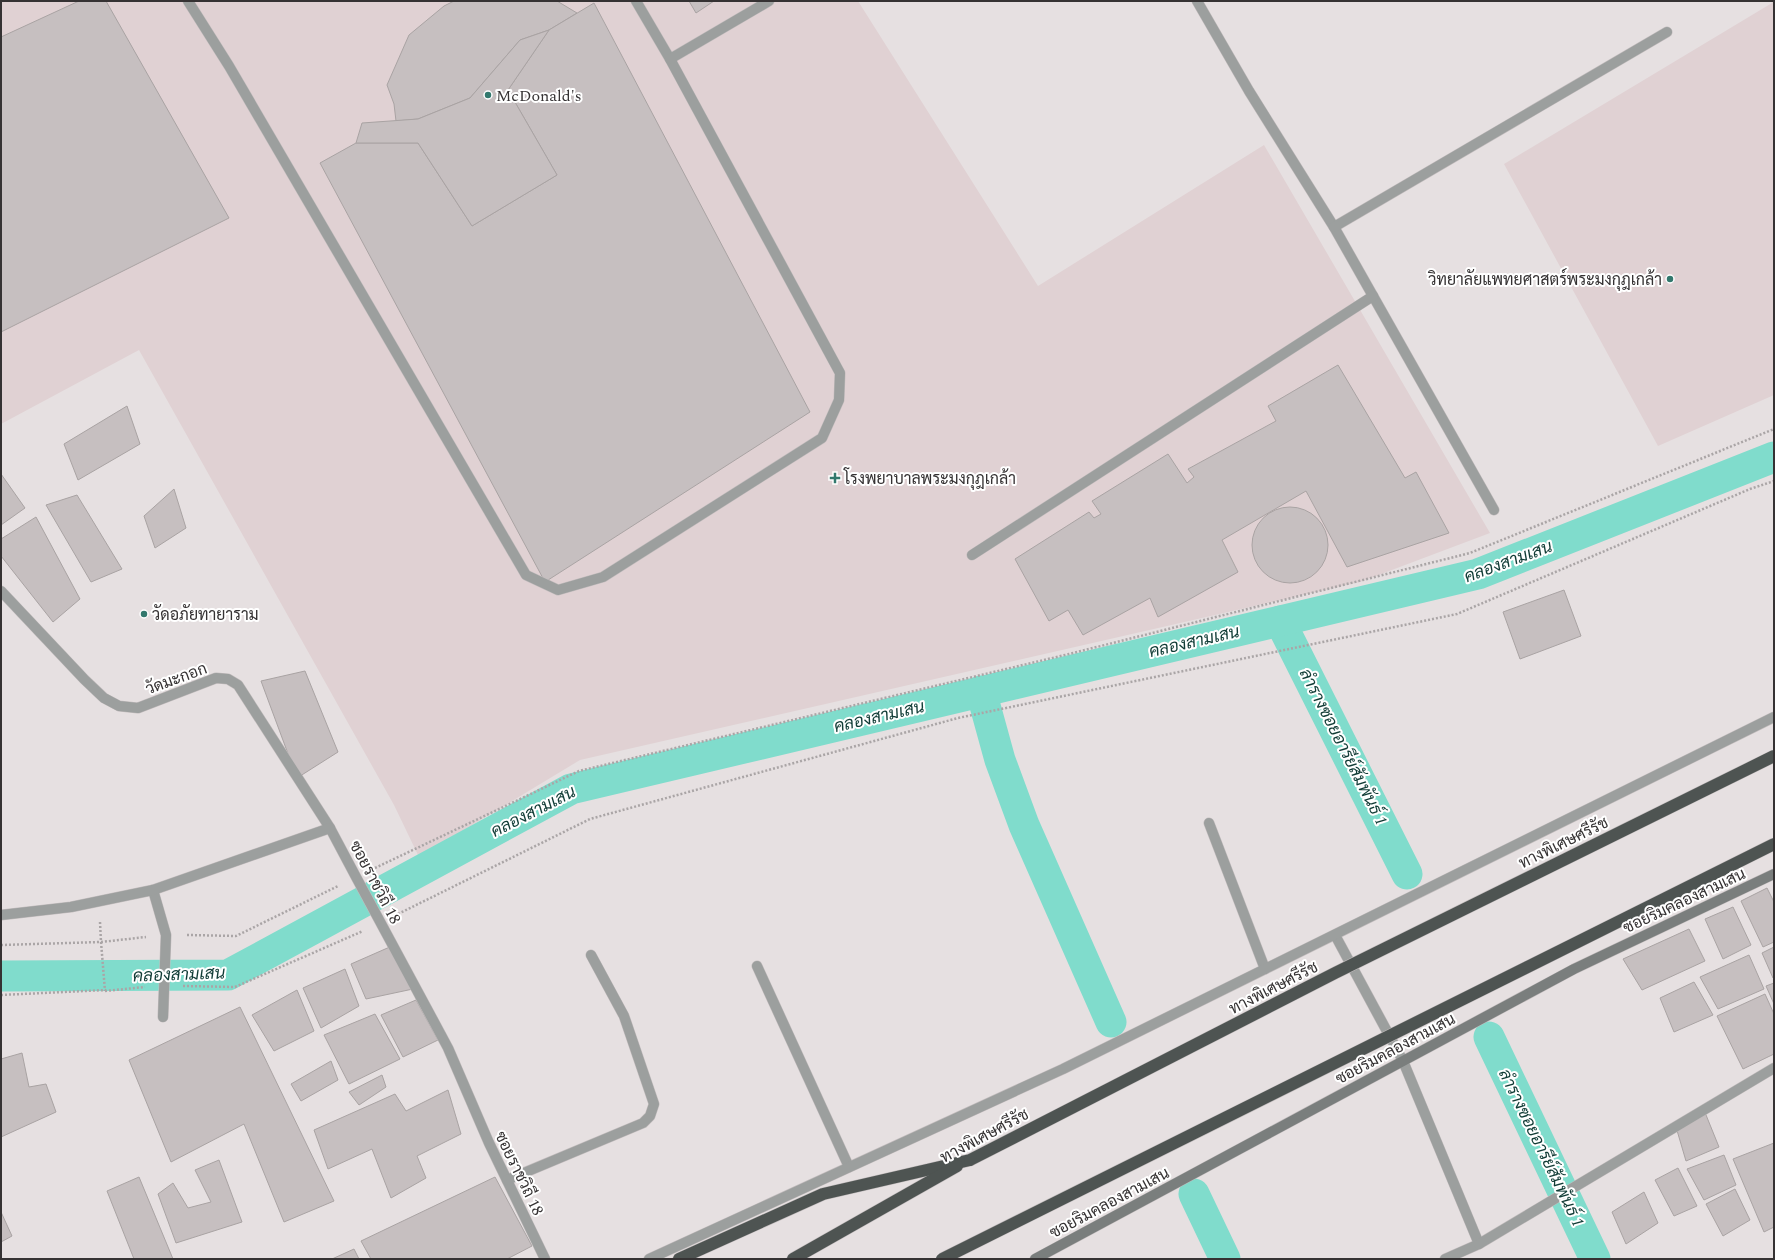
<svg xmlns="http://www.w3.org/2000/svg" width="1775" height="1260" viewBox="0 0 1775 1260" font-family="Spectral,Sarabun,serif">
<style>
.built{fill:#e0d1d3}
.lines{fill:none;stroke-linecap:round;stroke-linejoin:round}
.canal{stroke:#80dccc;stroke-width:31}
.building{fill:#c6bfc0;stroke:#a9a3a3}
.lane-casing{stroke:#c3bdbe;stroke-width:11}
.street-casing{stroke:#c3bdbe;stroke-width:11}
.secondary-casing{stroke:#c3bdbe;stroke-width:11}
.highway-casing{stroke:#c3bdbe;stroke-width:13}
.path{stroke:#aaa5a6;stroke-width:2.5;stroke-dasharray:2 2;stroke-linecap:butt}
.lane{stroke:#9c9f9e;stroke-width:10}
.street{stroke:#9c9f9e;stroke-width:10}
.secondary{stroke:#7a7e7d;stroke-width:10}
.highway{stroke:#4e5452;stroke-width:12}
.highway-bridge-casing{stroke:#c3bdbe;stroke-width:13;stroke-linecap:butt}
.path-bridge{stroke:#aaa5a6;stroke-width:2.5;stroke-dasharray:2 2;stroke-linecap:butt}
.highway-bridge{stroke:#4e5452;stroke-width:12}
.poi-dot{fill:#32786d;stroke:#fff;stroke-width:1.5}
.labels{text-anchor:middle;stroke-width:4;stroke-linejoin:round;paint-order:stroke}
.poi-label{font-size:16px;fill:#353233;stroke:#fff;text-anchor:start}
.street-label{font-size:16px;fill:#353233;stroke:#fff}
.water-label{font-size:17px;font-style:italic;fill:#113c36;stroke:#fff}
</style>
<rect width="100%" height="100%" fill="#e6e0e1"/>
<!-- built -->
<g class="built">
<path d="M1,1h857l180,285 226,-141 226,388 -130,49 -780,178 -161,97 -25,-52 -255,-455 -138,74z"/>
<path d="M1771,1h3v394l-116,51 -154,-282 268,-161z"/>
</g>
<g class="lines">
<!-- canal -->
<g class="canal">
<path d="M1280,621l127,253"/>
<path d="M981,691l19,69 24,65 87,197"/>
<path d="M1,976l227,-1 343,-186 907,-215 296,-117"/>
<path d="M1489,1037l106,222"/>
<path d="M1194,1194l31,65"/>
</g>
</g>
<!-- building -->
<g class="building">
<path d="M79,1h27l123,217 -228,114v-295z"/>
<path d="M454,1h103l20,12 -28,17 -29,10 -50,58 -52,21 -22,2 -2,-17 -7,-19 22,-50 35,-29z"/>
<path d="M689,1h25l-18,12z"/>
<path d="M594,3l216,409 -265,170 -225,-419 36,-20h62l54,83 85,-51 -49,-85 41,-60z"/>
<path d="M549,30l-41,60 49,85 -85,51 -54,-83h-62l6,-20 56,-4 52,-21 50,-58z"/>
<path d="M1338,365l67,113 11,-6 33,61 -102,34 -41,-76 -84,49 16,32 -80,45 -8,-19 -67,37 -15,-25 -19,11 -34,-62 74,-47 5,6 7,-4 -9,-13 76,-47 19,29 7,-6 -6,-8 88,-48 -8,-15z"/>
<path d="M127,406l13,38 -62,36 -14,-36z"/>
<path d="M1,474l24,34 -24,17z"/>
<path d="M174,489l12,39 -31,20 -11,-32z"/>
<path d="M77,495l45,74 -31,13 -45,-77z"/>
<circle cx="1290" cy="545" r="38"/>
<path d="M36,517l44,82 -27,23 -52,-66v-17z"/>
<path d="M1564,590l17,46 -61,23 -17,-47z"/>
<path d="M305,671l33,81 -41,26 -36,-97z"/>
<path d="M1767,888l7,14v40l-11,5 -22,-46z"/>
<path d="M1733,907l18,38 -28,14 -18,-40z"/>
<path d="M1689,929l16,32 -63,29 -19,-31z"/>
<path d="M392,946l21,43 -47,10 -15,-35z"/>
<path d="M1774,947v30l-1,1 -11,-25z"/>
<path d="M1749,955l15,34 -46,20 -18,-32z"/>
<path d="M345,969l14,37 -38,22 -18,-40z"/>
<path d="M1694,982l19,33 -39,17 -14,-34z"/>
<path d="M1774,983v21l-8,-18z"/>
<path d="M297,990l17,41 -40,20 -22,-36z"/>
<path d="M1765,994l9,20v40l-31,15 -26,-53z"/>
<path d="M416,1000l22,40 -35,17 -22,-42z"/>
<path d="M240,1007l94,194 -50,21 -40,-98 -73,38 -42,-102z"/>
<path d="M375,1014l25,45 -51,25 -25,-49z"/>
<path d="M22,1053l7,34 17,-3 10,28 -55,25v-78z"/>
<path d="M331,1061l7,19 -37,21 -10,-17z"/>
<path d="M382,1075l4,12 -27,18 -10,-13z"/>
<path d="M448,1090l13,44 -44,22 9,22 -35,20 -19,-49 -44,20 -14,-39 81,-36 11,17z"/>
<path d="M1704,1110l15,37 -33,14 -10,-34z"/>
<path d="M1774,1143v84l-10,5 -31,-73z"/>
<path d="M1724,1155l12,30 -32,15 -17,-31z"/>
<path d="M219,1160l23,62 -66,21 -18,-49 15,-11 15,25 23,-6 -16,-32z"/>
<path d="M1678,1168l19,38 -23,10 -19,-36z"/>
<path d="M139,1177l34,82h-39l-27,-68z"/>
<path d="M495,1177l37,69 -25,13h-136l-10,-18z"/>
<path d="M1735,1189l15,31 -27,16 -17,-32z"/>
<path d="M1644,1192l14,31 -32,21 -14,-32z"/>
<path d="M1,1212l11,24 -11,6z"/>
<path d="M354,1249l5,10h-27z"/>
</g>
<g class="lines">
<defs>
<g id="lane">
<path d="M188,1l41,65 297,509 32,15 45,-13 219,-139 17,-38 1,-27 -170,-314 -34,-58"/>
<path d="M1197,1l52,90 85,136 160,283"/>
<path d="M670,59l99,-58"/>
<path d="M1334,227l333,-195"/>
<path d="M972,555l401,-259"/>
</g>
<g id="street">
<path d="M1,591l83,88 20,19 15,8 19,2 78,-30 12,1 10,6 92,143 26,49 92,171 41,95 56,116"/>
<path d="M1209,823l56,146"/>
<path d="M153,890l13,45 -3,82"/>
<path d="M1,915l70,-8 82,-17 177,-62"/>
<path d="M1335,935l68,126 76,183 -34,15"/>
<path d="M757,966l92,201"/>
<path d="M507,1180l136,-57 7,-7 4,-12 -30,-88 -33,-61"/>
<path d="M1479,1244l295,-176"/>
<path d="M649,1259l414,-190 711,-352"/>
</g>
<path id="secondary" d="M1035,1259l539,-290 200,-95"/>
<g id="highway">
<path d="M679,1259l144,-65 147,-34"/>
<path d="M793,1259l164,-93"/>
</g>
</defs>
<!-- lane casing -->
<use href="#lane" class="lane-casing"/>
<!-- street casing -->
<use href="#street" class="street-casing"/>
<!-- secondary casing -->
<use href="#secondary" class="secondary-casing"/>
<!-- highway casing -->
<use href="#highway" class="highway-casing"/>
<!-- path -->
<g class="path">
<path d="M375,868l204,-97 490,-117 401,-101 304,-124"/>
<path d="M398,914l192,-95 368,-101 499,-104 293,-125 24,-8"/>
<path d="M100,922l1,20"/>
<path d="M187,935l49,1 102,-50"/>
<path d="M1,945l100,-3 45,-5"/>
<path d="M183,986l52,1 128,-56"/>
<path d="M105,991l40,-4"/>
<path d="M1,995l105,-5"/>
</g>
<!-- lane -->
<use href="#lane" class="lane"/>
<!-- street -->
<use href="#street" class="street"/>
<!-- secondary -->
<use href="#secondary" class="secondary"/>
<!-- highway -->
<use href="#highway" class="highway"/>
<defs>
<g id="highway-bridge">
<path d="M970,1160l365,-187 439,-217"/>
<path d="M942,1259l832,-415"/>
</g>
</defs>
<!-- highway-bridge casing -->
<use href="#highway-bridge" class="highway-bridge-casing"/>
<!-- path-bridge -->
<path class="path-bridge" d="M101,942l4,49"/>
<!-- highway-bridge -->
<use href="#highway-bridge" class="highway-bridge"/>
</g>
<!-- markers -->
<g class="poi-dot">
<circle cx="488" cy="95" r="4"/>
<circle cx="1670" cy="279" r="4"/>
<path d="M833 472h4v4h4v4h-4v4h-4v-4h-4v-4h4z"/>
<circle cx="144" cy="614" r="4"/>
</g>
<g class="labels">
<!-- poi labels -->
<g class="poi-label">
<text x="496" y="101">McDonald's</text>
<text x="1662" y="285" text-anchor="end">วิทยาลัยแพทยศาสตร์พระมงกุฎเกล้า</text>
<text x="844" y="484">โรงพยาบาลพระมงกุฎเกล้า</text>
<text x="152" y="620">วัดอภัยทายาราม</text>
</g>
<!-- street labels -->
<g class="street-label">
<text transform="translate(176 678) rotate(-20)" y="6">วัดมะกอก</text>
<text transform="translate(1563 842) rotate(-26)" y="6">ทางพิเศษศรีรัช</text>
<text transform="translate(376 882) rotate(62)" y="6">ซอยราชวิถี 18</text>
<text transform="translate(1684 900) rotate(-25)" y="6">ซอยริมคลองสามเสน</text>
<text transform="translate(1273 987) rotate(-27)" y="6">ทางพิเศษศรีรัช</text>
<text transform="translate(1395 1048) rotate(-28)" y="6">ซอยริมคลองสามเสน</text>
<text transform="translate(984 1135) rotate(-28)" y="6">ทางพิเศษศรีรัช</text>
<text transform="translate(520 1173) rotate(64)" y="6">ซอยราชวิถี 18</text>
<text transform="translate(1109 1202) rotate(-28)" y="6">ซอยริมคลองสามเสน</text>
</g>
<!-- water labels -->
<g class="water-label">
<text transform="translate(1508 561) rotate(-20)" y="6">คลองสามเสน</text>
<text transform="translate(1194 641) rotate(-13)" y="6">คลองสามเสน</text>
<text transform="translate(879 716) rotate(-13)" y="6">คลองสามเสน</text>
<text transform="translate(1344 747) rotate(63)" y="6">ลำรางซอยอารีย์สัมพันธ์ 1</text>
<text transform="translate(533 811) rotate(-27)" y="6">คลองสามเสน</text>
<text transform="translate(179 974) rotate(-2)" y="6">คลองสามเสน</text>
<text transform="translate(1542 1148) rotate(64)" y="6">ลำรางซอยอารีย์สัมพันธ์ 1</text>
</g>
</g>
<!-- border -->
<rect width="1775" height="1260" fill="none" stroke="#353233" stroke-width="4"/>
</svg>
